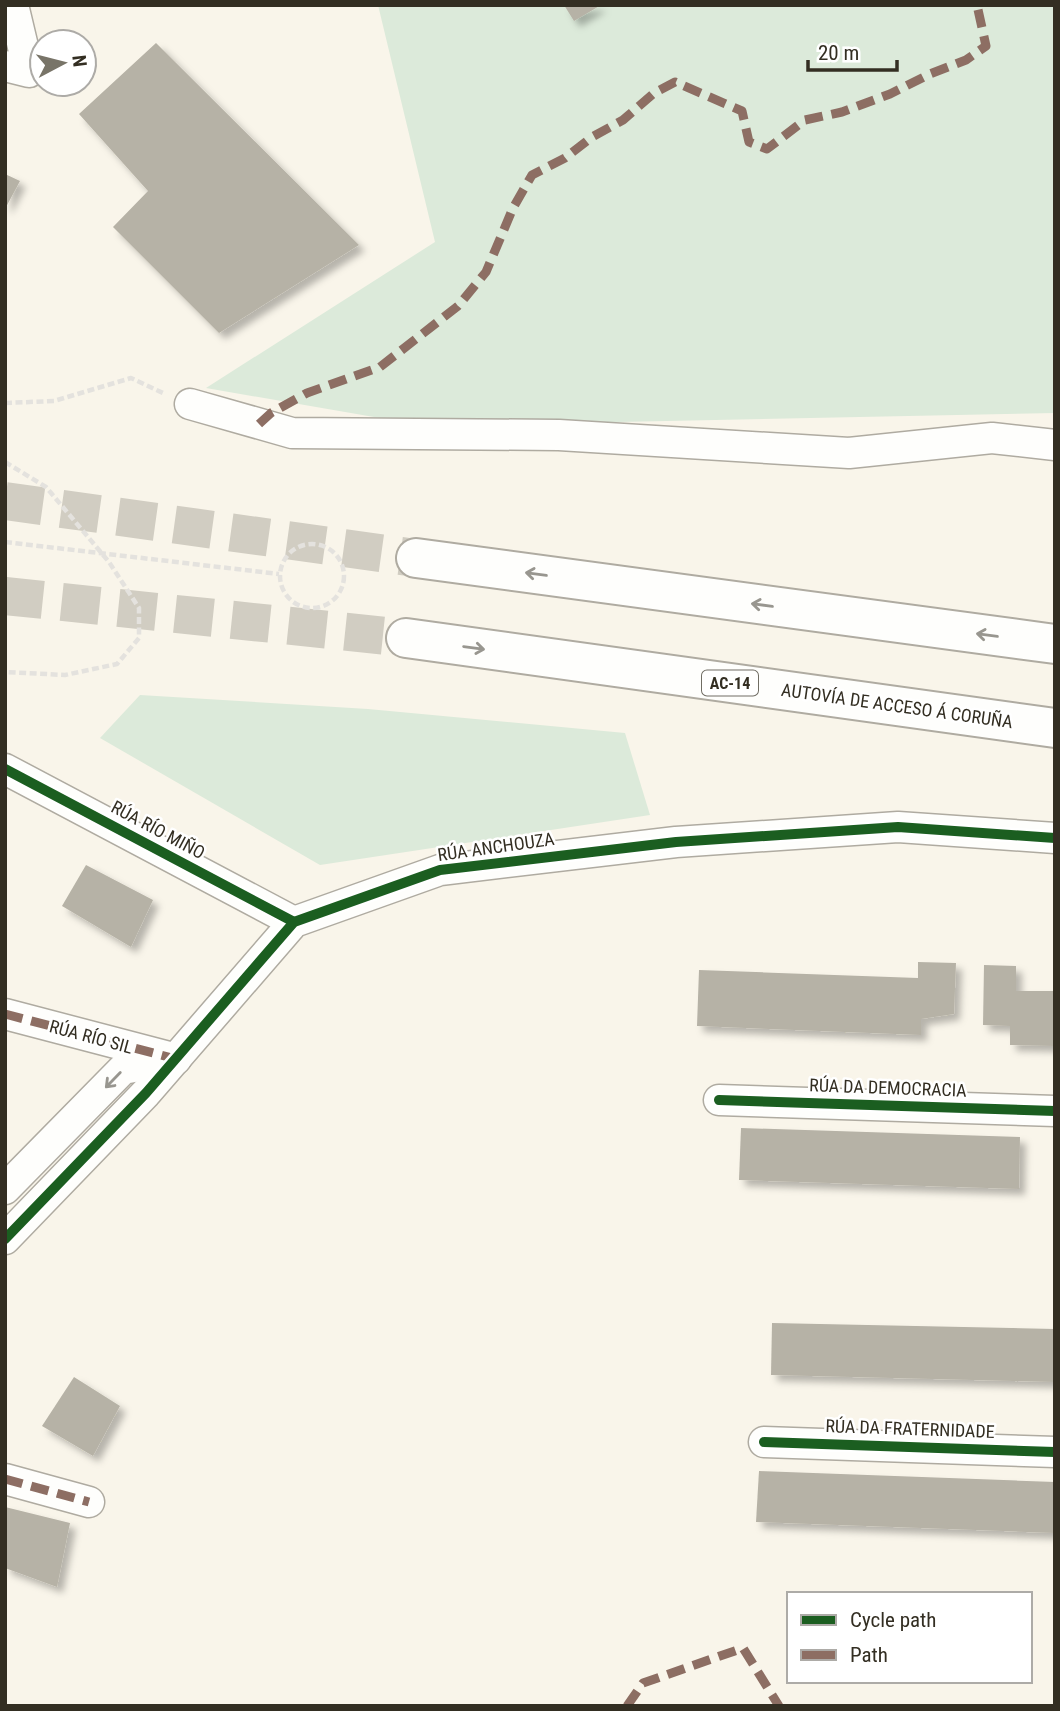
<svg xmlns="http://www.w3.org/2000/svg" width="1060" height="1711" viewBox="0 0 1060 1711" font-family="'Roboto Condensed',sans-serif">
<style>
.green{fill:#dceada}
.building{fill:#b6b2a6;filter:url(#shadow)}
.lines{fill:none;stroke-linecap:round;stroke-linejoin:round}
.highway-tunnel{stroke:#d1cdc2;stroke-width:38;stroke-dasharray:38 19;stroke-linecap:butt}
.minor-casing{stroke:#afaba1;stroke-width:33}
.highway-casing{stroke:#afaba1;stroke-width:42}
.path{stroke:#e4e2de;stroke-width:4.5;stroke-dasharray:7 3.5;stroke-linecap:butt}
.minor{stroke:#fefefc;stroke-width:30}
.highway{stroke:#fefefc;stroke-width:38}
.quiet{stroke:#8d6e63;stroke-width:9;stroke-dasharray:18 9;stroke-linecap:butt}
.cycleway-casing{stroke:#fff;stroke-width:15}
.cycleway{stroke:#1b5e20;stroke-width:10}
.oneway{stroke:#98968f}
.labels{text-anchor:middle;stroke-width:5;stroke-linejoin:round;paint-order:stroke}
.shield{fill:#fff;stroke:#706d64;stroke-width:2}
.shield-label{font-size:16px;font-weight:bold;fill:#332e22}
.street-label{font-size:18px;fill:#332e22;stroke:#fff}
</style>
<defs>
<filter id="shadow"><feDropShadow dx="6" dy="6" stdDeviation="3.5" flood-color="#0004"/></filter>
</defs>
<rect width="100%" height="100%" fill="#f9f5ea"/>
<!-- green -->
<g class="green">
<path d="M378,5h677v408l-629,13 -220,-38 229,-146z"/>
<path d="M140,695l228,14 257,24 25,82 -330,50 -220,-127z"/>
</g>
<!-- building -->
<g class="building">
<path d="M564,5h37l-27,16z"/>
<path d="M156,43l203,202 -140,88 -106,-106 35,-36 -69,-77z"/>
<path d="M5,174l15,7 -15,28z"/>
<path d="M86,865l67,35 -22,47 -69,-41z"/>
<path d="M918,962l38,1 -2,51 -33,5v16l-224,-9 2,-56 219,8z"/>
<path d="M984,965l32,1v25h39v55l-45,-1v-19l-27,-1z"/>
<path d="M741,1128l279,9 -1,52 -280,-9z"/>
<path d="M772,1323l283,6v53l-284,-7z"/>
<path d="M74,1377l46,29 -27,50 -51,-30z"/>
<path d="M759,1471l296,11v51l-299,-11z"/>
<path d="M5,1507l65,16 -13,64 -52,-19z"/>
</g>
<g class="lines">
<!-- highway-tunnel -->
<g class="highway-tunnel">
<path d="M5,501l411,57"/>
<path d="M5,596l401,42"/>
</g>
<defs>
<g id="minor">
<path d="M5,66l24,6 -15,-63 -7,-4"/>
<path d="M190,404l102,29 267,2 290,18 143,-15 63,7"/>
<path d="M5,769l289,153"/>
<path d="M5,1014l164,43"/>
<path d="M719,1100l336,11"/>
<path d="M5,1189l118,-120 53,-10"/>
<path d="M5,1239l141,-146 148,-171 146,-52 236,-28 222,-15 157,11"/>
<path d="M764,1442l291,10"/>
<path d="M5,1479l84,23"/>
</g>
<g id="highway">
<path d="M416,558l639,86"/>
<path d="M406,638l649,90"/>
</g>
</defs>
<!-- minor casing -->
<use href="#minor" class="minor-casing"/>
<!-- highway casing -->
<use href="#highway" class="highway-casing"/>
<!-- path -->
<g class="path">
<path d="M5,403l49,-2 77,-23 32,15"/>
<path d="M5,462l41,25 63,75 30,46v30l-22,26 -52,11 -60,-3"/>
<path d="M5,542l274,32"/>
<circle cx="312" cy="576" r="32"/>
</g>
<!-- minor -->
<use href="#minor" class="minor"/>
<!-- highway -->
<use href="#highway" class="highway"/>
<!-- quiet -->
<g class="quiet">
<path d="M259,424l12,-11 36,-20 73,-26 78,-61 28,-34 27,-64 19,-33 33,-17 27,-21 31,-17 31,-27 21,-11 67,29 7,31 18,7 38,-29 37,-8 48,-18 40,-20 36,-14 20,-14 -9,-41"/>
<path d="M5,1014l171,45"/>
<path d="M5,1479l84,23"/>
<path d="M627,1706l16,-23 100,-35 36,58"/>
</g>
<defs>
<g id="cycleway">
<path d="M5,769l289,153"/>
<path d="M719,1100l336,11"/>
<path d="M5,1239l141,-146 148,-171 146,-52 236,-28 222,-15 157,11"/>
<path d="M764,1442l291,10"/>
</g>
</defs>
<!-- cycleway casing -->
<use href="#cycleway" class="cycleway-casing"/>
<!-- cycleway -->
<use href="#cycleway" class="cycleway"/>
</g>
<!-- one-way arrows -->
<defs><path id="oneway-shaft" d="M-6 0H5M1.5-3L5.5 0L1.5 3" fill="none" stroke-width="1.6" stroke-linecap="round" stroke-linejoin="round" transform="scale(1.75)"/></defs>
<g class="oneway">
<use href="#oneway-shaft" transform="translate(536 574) rotate(-172)"/>
<use href="#oneway-shaft" transform="translate(762 605) rotate(-172)"/>
<use href="#oneway-shaft" transform="translate(987 635) rotate(-172)"/>
<use href="#oneway-shaft" transform="translate(474 648) rotate(8)"/>
<use href="#oneway-shaft" transform="translate(113 1080) rotate(134)"/>
</g>
<g class="labels">
<!-- shield labels -->
<rect class="shield" x="702" y="670.5" width="56" height="25" rx="5"/>
<g class="shield-label">
<text x="730" y="689">AC-14</text>
</g>
<!-- street labels -->
<g class="street-label">
<text transform="translate(897 706) rotate(8)" y="6">AUTOVÍA DE ACCESO Á CORUÑA</text>
<text transform="translate(158 830) rotate(28)" y="6">RÚA RÍO MIÑO</text>
<text transform="translate(496 847) rotate(-8)" y="6">RÚA ANCHOUZA</text>
<text transform="translate(91 1037) rotate(15)" y="6">RÚA RÍO SIL</text>
<text transform="translate(888 1088) rotate(2)" y="6">RÚA DA DEMOCRACIA</text>
<text transform="translate(910 1429) rotate(2)" y="6">RÚA DA FRATERNIDADE</text>
</g>
</g>
<!-- border -->
<rect width="1060" height="1711" fill="none" stroke="#332e22" stroke-width="14"/>
<!-- legend -->
<rect x="787" y="1592" width="245" height="91" fill="#ffffff" stroke="#adaba7" stroke-width="2"/>
<rect x="801" y="1615" width="35" height="10" fill="#1b5e20" stroke="#adaba7" stroke-width="2"/>
<text x="850" y="1627" font-size="21" fill="#332e22">Cycle path</text>
<rect x="801" y="1650" width="35" height="10" fill="#8d6e63" stroke="#adaba7" stroke-width="2"/>
<text x="850" y="1662" font-size="21" fill="#332e22">Path</text>
<!-- north arrow -->
<g transform="translate(63 63) rotate(83)"><circle r="33" fill="#ffffff" stroke="#adaba7" stroke-width="2"/>
<path d="M0-5L12 26L0 18L-12 26Z" fill="#787468"/>
<text y="-10" font-size="19" font-weight="bold" text-anchor="middle" fill="#332e22">N</text>
</g>
<!-- scale -->
<path d="M808 60v10h89v-10" fill="none" stroke="#332e22" stroke-width="3.5"/>
<text x="818" y="60" font-size="21" fill="#332e22" stroke="#ffffff" stroke-width="5" paint-order="stroke">20 m</text>
</svg>
